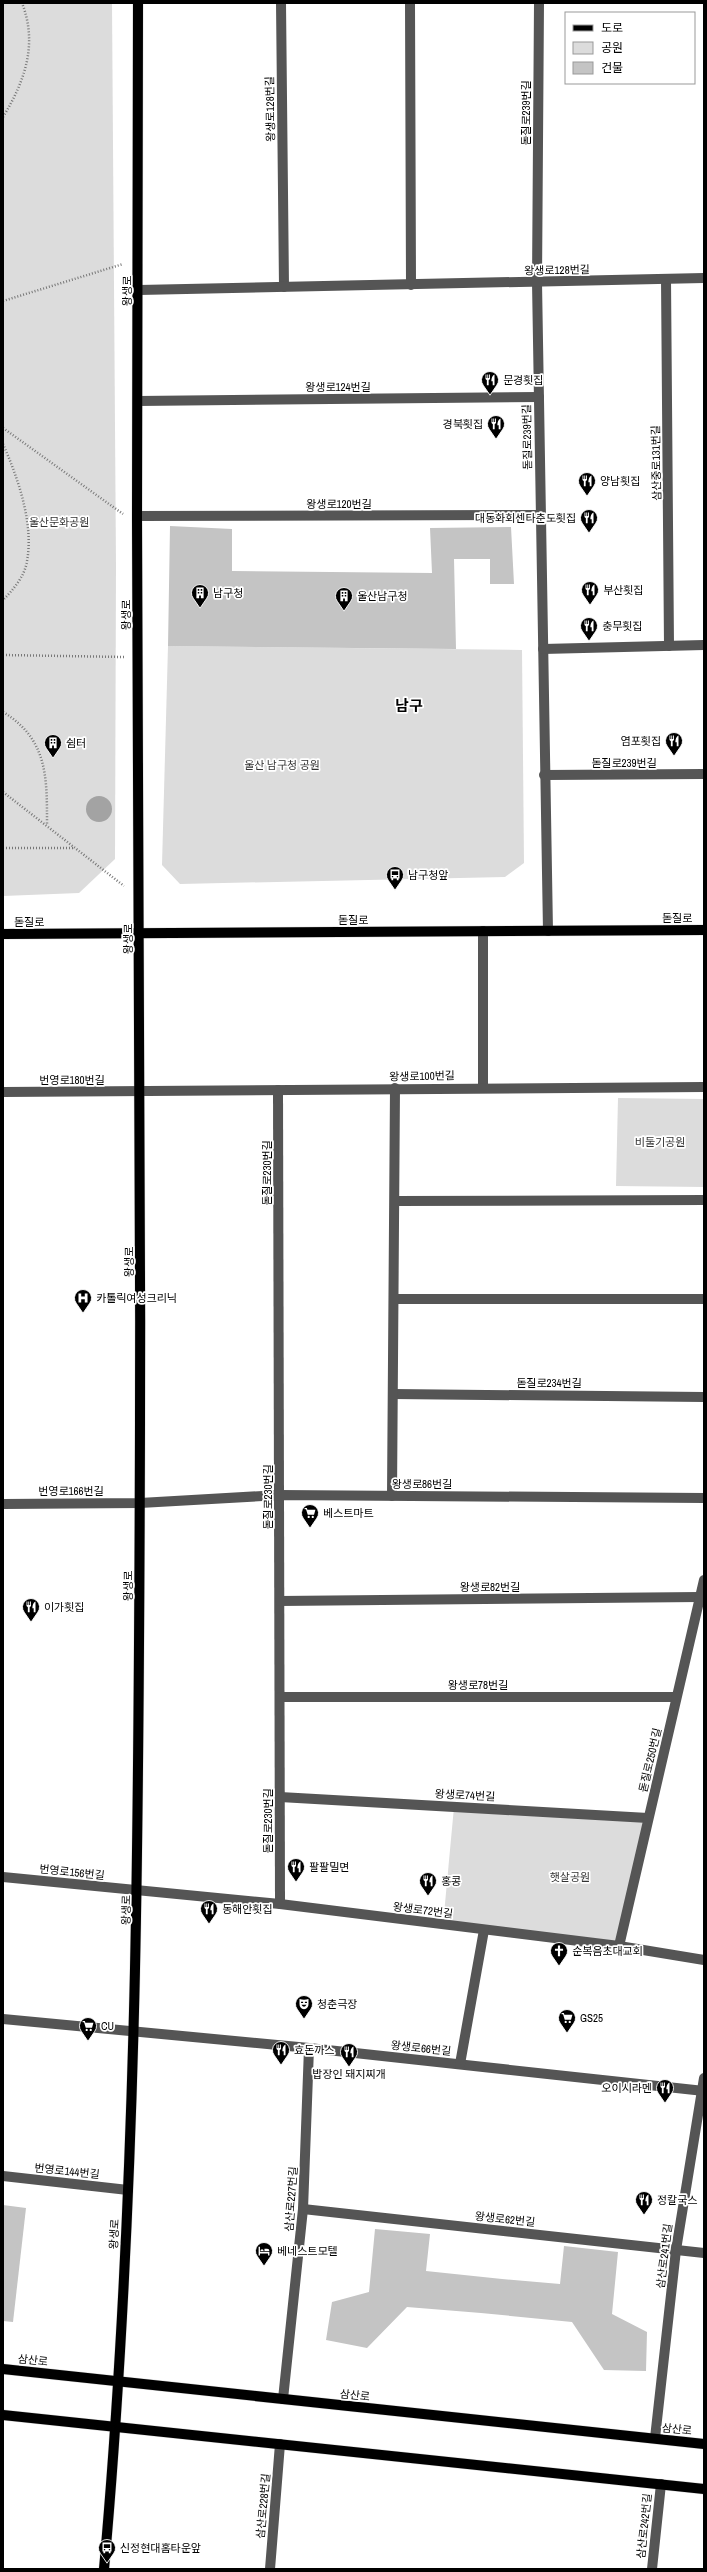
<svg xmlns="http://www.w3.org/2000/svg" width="707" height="2572" viewBox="0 0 707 2572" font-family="'Archivo Narrow','Noto Sans KR',sans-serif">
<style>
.green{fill:#dcdcdc}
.water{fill:#a3a3a3}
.building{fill:#c4c4c4}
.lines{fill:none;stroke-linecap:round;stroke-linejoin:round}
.major-casing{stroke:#dbdbdb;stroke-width:11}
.path{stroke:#777;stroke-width:2.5;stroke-dasharray:1 2;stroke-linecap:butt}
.minor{stroke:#555;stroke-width:10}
.major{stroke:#000;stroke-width:10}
.labels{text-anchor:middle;stroke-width:3.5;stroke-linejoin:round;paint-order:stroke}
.street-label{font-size:11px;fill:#000;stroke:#fff}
.poi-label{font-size:11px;fill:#000;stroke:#fff;text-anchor:start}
.park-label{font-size:11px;fill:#333;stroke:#fff}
.district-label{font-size:15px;font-weight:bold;fill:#000;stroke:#fff}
</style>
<rect width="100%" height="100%" fill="#fff"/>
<!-- green -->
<g class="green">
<path d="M3,3h109l4,564 -1,292 -36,34 -76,3z"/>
<path d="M168,646l354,4 2,213 -19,14 -325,7 -18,-19z"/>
<path d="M618,1098l86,1v88l-88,-1z"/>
<path d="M454,1807l194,11 -29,128 -176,-21z"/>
</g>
<!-- water -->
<circle class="water" cx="99" cy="809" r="13"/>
<!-- building -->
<g class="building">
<path d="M170,526l62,3v42l200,2 -2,-45 81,-1 3,57h-24v-25h-36l2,90 -288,-3z"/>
<path d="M3,2205l23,3 -13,114 -10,-1z"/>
<path d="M375,2229l55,5 -4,37 76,8 58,5 4,-38 54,6 -6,62 35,18 -1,39 -42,-1 -32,-48 -91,-9 -74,-6 -40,41 -41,-8 6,-38 37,-10z"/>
</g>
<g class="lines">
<defs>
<g id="major">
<path d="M3,934l701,-4"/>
<path d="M3,2369l701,75"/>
<path d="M3,2415l701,74"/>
<path d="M104,2569c34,-381 35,-764 36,-1147 1,-301 -3,-602 -3,-903 0,-172 1,-344 1,-516"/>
</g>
</defs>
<!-- major casing -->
<use href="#major" class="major-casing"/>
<!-- path -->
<g class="path">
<path d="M3,117c22,-36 35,-73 19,-114"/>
<path d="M3,301l120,-37"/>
<path d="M3,428l120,86"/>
<path d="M3,444c15,34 31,80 24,117 -2,15 -14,29 -24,39"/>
<path d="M3,655l121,2"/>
<path d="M3,712c45,27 44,66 44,113"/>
<path d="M3,792l121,94"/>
<path d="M3,848h71"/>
</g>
<!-- minor -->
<g class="minor">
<path d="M281,3l3,284"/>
<path d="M410,3l1,282"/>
<path d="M539,3l-2,279 11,649"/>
<path d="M666,279l3,367"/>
<path d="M139,290l565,-12"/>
<path d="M138,401l401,-4"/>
<path d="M137,516l404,-1"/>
<path d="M543,649l161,-4"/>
<path d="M544,775l160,-1"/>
<path d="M483,931v156"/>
<path d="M278,1090l2,814"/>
<path d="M3,1092l701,-5"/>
<path d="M395,1201l309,-1"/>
<path d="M394,1299h310"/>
<path d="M393,1394l311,3"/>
<path d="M392,1496l3,-408"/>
<path d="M3,1504l137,-1 140,-8 424,3"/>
<path d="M280,1601l420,-4"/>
<path d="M280,1697h396"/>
<path d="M280,1797l368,21"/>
<path d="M3,1877l277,27 339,42 85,14"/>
<path d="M619,1946l85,-366"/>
<path d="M3,2019l306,29 395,43"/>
<path d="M460,2064l24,-134"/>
<path d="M3,2176l125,14"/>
<path d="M303,2209l401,44"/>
<path d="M283,2399l20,-190 6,-161"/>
<path d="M655,2438l21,-188 28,-172"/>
<path d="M270,2569l10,-125"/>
<path d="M652,2569l9,-85"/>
</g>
<!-- major -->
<use href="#major" class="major"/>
</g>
<!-- icons -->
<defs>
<symbol id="restaurant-pin" viewBox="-11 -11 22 30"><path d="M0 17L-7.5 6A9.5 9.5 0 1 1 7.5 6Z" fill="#000" stroke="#fff"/><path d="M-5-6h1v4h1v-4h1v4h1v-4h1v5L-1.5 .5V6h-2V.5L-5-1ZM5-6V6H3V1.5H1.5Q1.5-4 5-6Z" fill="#fff"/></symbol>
<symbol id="building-pin" viewBox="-11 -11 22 30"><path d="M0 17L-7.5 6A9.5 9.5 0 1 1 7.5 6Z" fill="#000" stroke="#fff"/><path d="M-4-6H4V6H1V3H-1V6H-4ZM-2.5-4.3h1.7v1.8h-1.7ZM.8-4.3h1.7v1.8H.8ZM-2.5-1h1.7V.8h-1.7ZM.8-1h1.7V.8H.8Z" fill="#fff"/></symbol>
<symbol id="bus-pin" viewBox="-11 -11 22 30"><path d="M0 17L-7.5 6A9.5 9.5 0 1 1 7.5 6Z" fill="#000" stroke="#fff"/><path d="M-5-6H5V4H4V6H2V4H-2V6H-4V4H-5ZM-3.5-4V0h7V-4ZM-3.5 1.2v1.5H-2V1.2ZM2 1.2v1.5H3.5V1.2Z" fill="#fff"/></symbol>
<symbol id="hospital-pin" viewBox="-11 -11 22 30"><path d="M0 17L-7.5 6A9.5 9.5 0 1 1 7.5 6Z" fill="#000" stroke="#fff"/><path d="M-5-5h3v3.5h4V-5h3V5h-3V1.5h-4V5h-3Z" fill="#fff"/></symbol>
<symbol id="supermarket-pin" viewBox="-11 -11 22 30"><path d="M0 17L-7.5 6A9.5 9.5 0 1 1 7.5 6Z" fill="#000" stroke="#fff"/><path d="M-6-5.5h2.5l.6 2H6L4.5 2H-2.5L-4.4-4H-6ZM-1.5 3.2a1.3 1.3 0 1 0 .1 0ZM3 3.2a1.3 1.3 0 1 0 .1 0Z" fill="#fff"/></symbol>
<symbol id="church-pin" viewBox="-11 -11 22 30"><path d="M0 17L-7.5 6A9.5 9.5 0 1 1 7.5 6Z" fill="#000" stroke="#fff"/><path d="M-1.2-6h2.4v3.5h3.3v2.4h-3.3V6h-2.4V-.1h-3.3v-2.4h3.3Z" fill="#fff"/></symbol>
<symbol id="theatre-pin" viewBox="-11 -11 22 30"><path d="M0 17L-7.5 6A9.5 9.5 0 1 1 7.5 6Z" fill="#000" stroke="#fff"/><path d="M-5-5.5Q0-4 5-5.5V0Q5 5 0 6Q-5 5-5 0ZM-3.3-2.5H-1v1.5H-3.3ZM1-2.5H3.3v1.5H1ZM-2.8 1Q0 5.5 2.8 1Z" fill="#fff"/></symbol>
<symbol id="hotel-pin" viewBox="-11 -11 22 30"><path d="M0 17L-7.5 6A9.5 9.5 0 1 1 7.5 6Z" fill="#000" stroke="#fff"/><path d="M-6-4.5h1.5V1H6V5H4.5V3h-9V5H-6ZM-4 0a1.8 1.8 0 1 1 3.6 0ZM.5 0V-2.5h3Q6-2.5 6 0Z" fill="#fff"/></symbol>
</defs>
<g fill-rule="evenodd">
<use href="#restaurant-pin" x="480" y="370" width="20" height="27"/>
<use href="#restaurant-pin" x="486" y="414" width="20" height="27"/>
<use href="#restaurant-pin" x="577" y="471" width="20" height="27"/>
<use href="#restaurant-pin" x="579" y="508" width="20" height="27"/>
<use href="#restaurant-pin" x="580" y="580" width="20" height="27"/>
<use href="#building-pin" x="190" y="583" width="20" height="27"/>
<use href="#building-pin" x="334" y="586" width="20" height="27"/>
<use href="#restaurant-pin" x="579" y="616" width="20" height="27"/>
<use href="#restaurant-pin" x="664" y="731" width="20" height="27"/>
<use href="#building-pin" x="43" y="733" width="20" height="27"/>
<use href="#bus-pin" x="385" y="865" width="20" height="27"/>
<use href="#hospital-pin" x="73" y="1288" width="20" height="27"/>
<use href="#supermarket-pin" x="300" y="1503" width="20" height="27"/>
<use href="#restaurant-pin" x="21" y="1597" width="20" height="27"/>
<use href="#restaurant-pin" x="286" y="1857" width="20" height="27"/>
<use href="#restaurant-pin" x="418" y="1871" width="20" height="27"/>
<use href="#restaurant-pin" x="199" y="1899" width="20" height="27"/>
<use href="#church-pin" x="549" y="1941" width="20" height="27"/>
<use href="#theatre-pin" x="294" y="1994" width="20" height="27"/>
<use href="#supermarket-pin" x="557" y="2008" width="20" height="27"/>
<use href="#supermarket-pin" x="78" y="2016" width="20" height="27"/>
<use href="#restaurant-pin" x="271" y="2040" width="20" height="27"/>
<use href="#restaurant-pin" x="339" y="2042" width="20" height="27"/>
<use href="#restaurant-pin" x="655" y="2078" width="20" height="27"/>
<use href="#restaurant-pin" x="634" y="2190" width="20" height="27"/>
<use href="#hotel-pin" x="254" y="2241" width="20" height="27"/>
<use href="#bus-pin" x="97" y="2538" width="20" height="27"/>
</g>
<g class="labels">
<!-- street labels -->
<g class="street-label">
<text transform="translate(270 109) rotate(-91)" y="4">왕생로128번길</text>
<text transform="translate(526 113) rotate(-90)" y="4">돋질로239번길</text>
<text transform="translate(557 270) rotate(-1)" y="4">왕생로128번길</text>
<text transform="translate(127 291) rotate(-90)" y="4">왕생로</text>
<text x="338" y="391">왕생로124번길</text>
<text transform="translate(527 437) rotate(-91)" y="4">돋질로239번길</text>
<text transform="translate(656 463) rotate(-91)" y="4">삼산중로131번길</text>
<text x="339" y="508">왕생로120번길</text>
<text transform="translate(126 615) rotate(-90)" y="4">왕생로</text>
<text x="624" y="767">돋질로239번길</text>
<text x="677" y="922">돋질로</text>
<text x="353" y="924">돋질로</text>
<text x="29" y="926">돋질로</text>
<text transform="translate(128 939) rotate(-90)" y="4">왕생로</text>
<text transform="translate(422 1076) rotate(-1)" y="4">왕생로100번길</text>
<text x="72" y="1084">번영로180번길</text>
<text transform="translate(267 1173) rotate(-90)" y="4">돋질로230번길</text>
<text transform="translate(129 1262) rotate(-90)" y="4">왕생로</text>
<text x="549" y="1387">돋질로234번길</text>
<text x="422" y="1488">왕생로86번길</text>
<text x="71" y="1495">번영로166번길</text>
<text transform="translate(268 1497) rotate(-90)" y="4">돋질로230번길</text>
<text transform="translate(128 1586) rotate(-90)" y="4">왕생로</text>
<text x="490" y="1591">왕생로82번길</text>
<text x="478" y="1689">왕생로78번길</text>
<text transform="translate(650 1760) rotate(-77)" y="4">돋질로250번길</text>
<text transform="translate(465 1795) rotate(3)" y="4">왕생로74번길</text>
<text transform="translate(268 1821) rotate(-90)" y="4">돋질로230번길</text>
<text transform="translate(72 1872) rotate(6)" y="4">번영로156번길</text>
<text transform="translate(126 1910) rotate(-89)" y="4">왕생로</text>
<text transform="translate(423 1910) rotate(7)" y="4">왕생로72번길</text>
<text transform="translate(421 2048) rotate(6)" y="4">왕생로66번길</text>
<text transform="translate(67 2171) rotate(6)" y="4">번영로144번길</text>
<text transform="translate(291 2199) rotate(-86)" y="4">삼산로227번길</text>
<text transform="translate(505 2219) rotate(6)" y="4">왕생로62번길</text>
<text transform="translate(114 2234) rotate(-87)" y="4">왕생로</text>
<text transform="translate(664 2256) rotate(-83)" y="4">삼산로241번길</text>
<text transform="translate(33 2360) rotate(6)" y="4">삼산로</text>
<text transform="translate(355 2395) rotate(6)" y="4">삼산로</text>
<text transform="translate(677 2429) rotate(6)" y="4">삼산로</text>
<text transform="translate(263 2506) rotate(-85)" y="4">삼산로228번길</text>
<text transform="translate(644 2526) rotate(-84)" y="4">삼산로242번길</text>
</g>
<!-- poi labels -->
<g class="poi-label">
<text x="503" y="384">문경횟집</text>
<text x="483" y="428" text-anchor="end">경북횟집</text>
<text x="600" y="485">양남횟집</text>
<text x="576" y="522" text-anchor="end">대동화회센타춘도횟집</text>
<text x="603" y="594">부산횟집</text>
<text x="213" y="597">남구청</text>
<text x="357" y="600">울산남구청</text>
<text x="602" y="630">충무횟집</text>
<text x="661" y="745" text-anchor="end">염포횟집</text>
<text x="66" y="747">쉼터</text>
<text x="408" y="879">남구청앞</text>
<text x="96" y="1302">카톨릭여성크리닉</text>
<text x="323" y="1517">베스트마트</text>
<text x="44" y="1611">이가횟집</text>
<text x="309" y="1871">팔팔밀면</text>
<text x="441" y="1885">홍콩</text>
<text x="222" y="1913">동해안횟집</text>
<text x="572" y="1955">순복음초대교회</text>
<text x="317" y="2008">청춘극장</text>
<text x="580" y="2022">GS25</text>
<text x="101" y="2030">CU</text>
<text x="294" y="2054">효돈까스</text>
<text x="349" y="2078" text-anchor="middle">밥장인 돼지찌개</text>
<text x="652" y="2092" text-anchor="end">오이시라멘</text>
<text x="657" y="2204">정칼국스</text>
<text x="277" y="2255">베네스트모텔</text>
<text x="120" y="2552">신정현대홈타운앞</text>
</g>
<!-- park labels -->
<g class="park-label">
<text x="59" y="526">울산문화공원</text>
<text x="282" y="769">울산 남구청 공원</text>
<text x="660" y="1146">비둘기공원</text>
<text x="570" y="1881">햇살공원</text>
</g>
<!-- district labels -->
<g class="district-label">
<text x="409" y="711">남구</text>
</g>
</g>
<!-- border -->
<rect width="707" height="2572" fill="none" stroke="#000000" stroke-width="8"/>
<!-- legend -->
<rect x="565" y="12" width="130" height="72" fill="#ffffff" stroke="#999999"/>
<rect x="573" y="25" width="20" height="6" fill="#000000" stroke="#999999"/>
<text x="601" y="32" font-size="12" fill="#000000">도로</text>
<rect x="573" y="42" width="20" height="12" fill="#dcdcdc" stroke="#999999"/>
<text x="601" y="52" font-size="12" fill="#000000">공원</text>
<rect x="573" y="62" width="20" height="12" fill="#c4c4c4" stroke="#999999"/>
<text x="601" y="72" font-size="12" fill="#000000">건물</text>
</svg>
